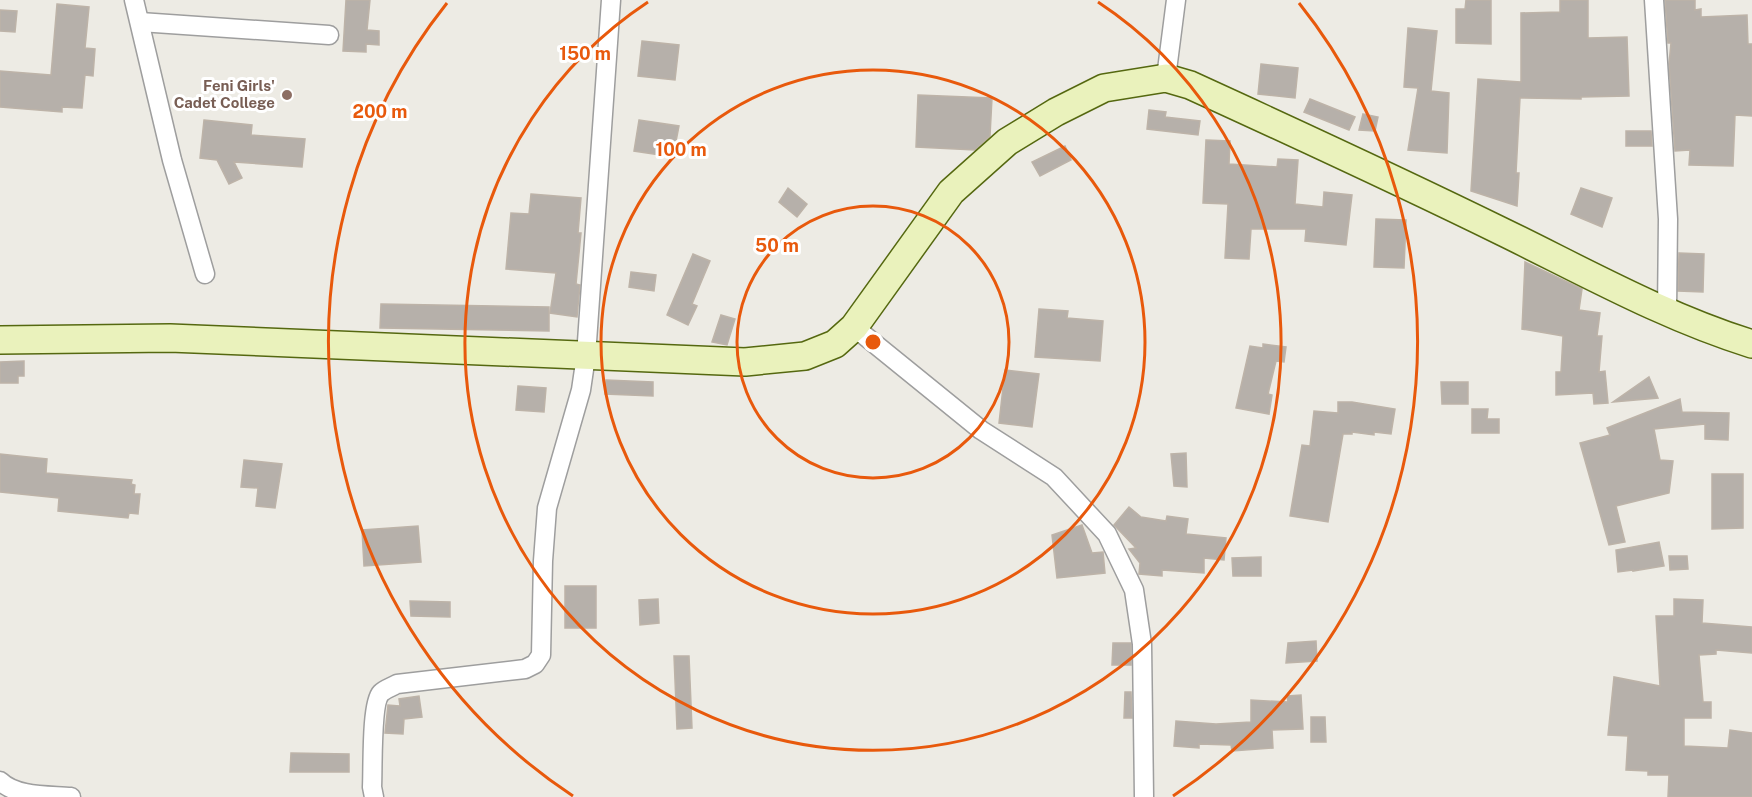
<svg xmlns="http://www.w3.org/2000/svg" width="1752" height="797" viewBox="0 0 1752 797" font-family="'Public Sans',sans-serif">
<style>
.building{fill:#b6b0aa;stroke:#bdb3a8;stroke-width:1.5}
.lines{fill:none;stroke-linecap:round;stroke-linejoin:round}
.street-casing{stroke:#9e9e9e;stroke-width:21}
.secondary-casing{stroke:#556810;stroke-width:30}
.street{stroke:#fff;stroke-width:18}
.secondary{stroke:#eaf2bc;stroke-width:27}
.ring{fill:none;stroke:#e8590c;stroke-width:3}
.education-dot{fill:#8d6e63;stroke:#fff;stroke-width:2}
.labels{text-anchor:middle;stroke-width:6;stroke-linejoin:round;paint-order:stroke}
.education-label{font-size:15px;font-weight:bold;fill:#785e54;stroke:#fff;text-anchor:end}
.centre{fill:#e8590c;stroke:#fff;stroke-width:3}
.ring-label{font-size:18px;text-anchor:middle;font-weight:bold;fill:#e8590c;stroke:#fff;stroke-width:6;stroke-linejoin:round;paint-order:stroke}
</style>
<rect width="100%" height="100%" fill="#edebe4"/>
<!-- building -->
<g class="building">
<path d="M346,0h24l-3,30 12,1v14l-13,-1v8l-23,-1z"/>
<path d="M1466,0h25v44l-35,-1v-34h9z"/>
<path d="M1560,0h28v38l39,-1 2,59 -48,1v2l-61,-1 -4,75h3l-2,33 -46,-15 7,-112 43,3v-69l39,-1z"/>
<path d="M1665,0h30v10l6,-1v8l46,-2 1,29h4v72l-17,-1 -2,51 -44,-1 1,-15 -15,1 -6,-87 2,-21h-3z"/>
<path d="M57,4l32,3 -4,41 10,1 -2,27 -8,-1 -3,33 -20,-1v5l-62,-5v-36l51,4z"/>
<path d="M0,10l17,1 -2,21 -15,-1z"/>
<path d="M1408,28l29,3 -6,60 18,2 -2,60 -39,-3 10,-62 -14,-1z"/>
<path d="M642,41l37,4 -4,35 -37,-4z"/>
<path d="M1261,64l37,4 -3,30 -37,-4z"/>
<path d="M918,95l74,3 -2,38 -15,14 -59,-3z"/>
<path d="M1310,99l45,18 -6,13 -45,-18z"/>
<path d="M1149,110l17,2 -1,5 35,4 -2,14 -51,-6z"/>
<path d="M1363,114l15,3 -3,14 -16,-1z"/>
<path d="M204,120l48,5 -1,10 54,4 -3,28 -68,-5 8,16 -13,6 -12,-24 -17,-2z"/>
<path d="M639,120l40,6 -6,31 -39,-6z"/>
<path d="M1626,131h25l1,15h-26z"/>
<path d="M1206,140l24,1 -1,23 48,3 1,-8 20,1 -3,44 28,3 1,-15 28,3 -6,50 -41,-4 1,-12h-55l-2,30 -24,-1 3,-54 -25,-1z"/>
<path d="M1065,146l6,14 -31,16 -8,-14z"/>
<path d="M788,188l19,16 -10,13 -18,-15z"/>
<path d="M1581,188l31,10 -10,29 -31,-13z"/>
<path d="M531,194l50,4 -3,35h3l-5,51 4,1 -3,32 -27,-4 6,-40 -50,-4 5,-56 18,1z"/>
<path d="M1376,219l30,1 -2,48 -30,-1z"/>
<path d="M1679,253l25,1 -1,38 -25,-1z"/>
<path d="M693,254l17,7 -18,43 5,2 -9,19 -21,-10z"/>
<path d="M1525,262l57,27 -3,21 21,3 -3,23h5l-3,36 6,-1 3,32 -14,1 -1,-11 -37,2v-23h5l2,-36 -41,-7z"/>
<path d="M631,272l25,3 -2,16 -25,-4z"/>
<path d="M381,304l168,3v24l-169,-3z"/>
<path d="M1039,309l29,2 -1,7 36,3 -3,40 -65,-4z"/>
<path d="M721,315l14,4 -8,26 -15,-3z"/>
<path d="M1263,344l23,3 -2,15 -8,-1 -8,33 4,1 -3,19 -33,-6 14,-62 13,2z"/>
<path d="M24,361v15h-6v7h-18v-21z"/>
<path d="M1005,370l34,4 -7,53 -33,-4z"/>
<path d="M1649,377l9,21 -45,4z"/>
<path d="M606,380l47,2v14l-48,-2z"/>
<path d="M1441,382h27v22h-26z"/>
<path d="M518,386l28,2 -2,24 -28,-2z"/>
<path d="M1680,399l2,13 47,1 -1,27 -23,-1v-15l-51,5 6,31 13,1 -4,32 -53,13 9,36 -16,3 -29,-102 30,-8 -3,-7z"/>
<path d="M1338,402h14l43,7 -4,25 -17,-2v3l-22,-3v2h-9l-15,88 -38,-6 12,-71 8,1 4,-35 24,2z"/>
<path d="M1472,409h16l-1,10h12v14h-27z"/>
<path d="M1186,453l1,34 -13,-1 -3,-32z"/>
<path d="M0,454l47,5 -1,14 86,7 -1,4 4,1 -1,9h6l-2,20 -9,-1 -1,5 -70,-7 1,-13 -59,-6z"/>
<path d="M244,460l38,4 -7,44 -19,-2 2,-18 -17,-1z"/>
<path d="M1712,474h31v54l-31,1z"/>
<path d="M1129,507l12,10 25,4 1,-5 21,3 -2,15 40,4 -2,22 -20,-2v15l-42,-3v6l-23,-2 1,-11 -11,-14 7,-1 -22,-23z"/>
<path d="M1082,525l10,28 11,-1 2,21 -48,5 -5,-43z"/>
<path d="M418,526l3,36 -57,4 -2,-36z"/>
<path d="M1659,542l5,24 -31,5v-1l-15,2 -2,-22z"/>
<path d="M1669,556h18l1,13 -18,1z"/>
<path d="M1261,557v19h-28l-1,-18z"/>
<rect x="565" y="586" width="31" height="42"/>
<path d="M658,599l1,24 -19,2 -1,-25z"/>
<path d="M1674,599l29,1 -1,23 50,4v26l-36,-3v4l-17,1 4,47h8v16h-27v28l44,2 2,-18 22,3v64h-84l1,-22h-21v-4l-22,-1 2,-34 -20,-1 6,-58 46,9 -4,-70h18z"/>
<path d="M410,601l40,1v15l-39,-1z"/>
<path d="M1316,641l1,20 -31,2 2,-20z"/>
<path d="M1113,643h18v22h-19z"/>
<path d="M674,656h15l3,72 -15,1z"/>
<path d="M1125,692h6l1,26h-8z"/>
<path d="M1301,695l2,34 -31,1 1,18 -41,3 -1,-6 -32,-1v4l-25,-2 2,-25 40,3 35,-2v-22l37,2 -1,-6z"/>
<path d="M419,696l3,21 -18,2 -1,15 -18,-1 3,-28 12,1 -1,-7z"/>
<path d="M1311,717h14l1,25h-15z"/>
<path d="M291,753l58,1v18h-59z"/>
</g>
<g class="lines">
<defs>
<g id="street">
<path d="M134,0l38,160 33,114"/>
<path d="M1654,0l14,219 -1,94"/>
<path d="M140,22l189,13"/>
<path d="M1166,78l10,-78"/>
<path d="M854,327l127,103 73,47 53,57 27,56 8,54 2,153"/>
<path d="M0,781c16,16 49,14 71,16"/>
<path d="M374,797l-2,-10c1,-17 -1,-84 9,-94 4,-4 11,-6 16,-9l128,-15 10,-5 6,-9 2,-94 4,-53 34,-118 5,-34 25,-356"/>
</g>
<path id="secondary" d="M0,340l170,-2 575,24 60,-6 30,-12 19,-17 97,-135 56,-50 49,-30 48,-24 62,-10 24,7c105,48 209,96 313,147 82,40 162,85 249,112"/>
</defs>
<!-- street casing -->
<use href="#street" class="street-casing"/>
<!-- secondary casing -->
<use href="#secondary" class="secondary-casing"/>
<!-- street -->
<use href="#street" class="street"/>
<!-- secondary -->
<use href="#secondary" class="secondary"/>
</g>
<!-- distance rings -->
<g class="ring">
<circle cx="873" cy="342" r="136"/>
<circle cx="873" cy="342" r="272"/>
<path d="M1098 2A408 408 0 1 1 648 2"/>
<path d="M573 796A544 544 0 0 1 447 3M1299 3A544 544 0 0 1 1173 796"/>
</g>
<!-- markers -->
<circle class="education-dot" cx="287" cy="95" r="6"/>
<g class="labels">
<!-- education labels -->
<g class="education-label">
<text x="275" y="91">Feni Girls'<tspan x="275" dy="17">Cadet College</tspan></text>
</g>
</g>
<circle cx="873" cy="342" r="9" class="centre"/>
<g class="ring-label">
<text x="585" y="60">150 m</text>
<text x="380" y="118">200 m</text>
<text x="681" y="156">100 m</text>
<text x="777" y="252">50 m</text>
</g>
</svg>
